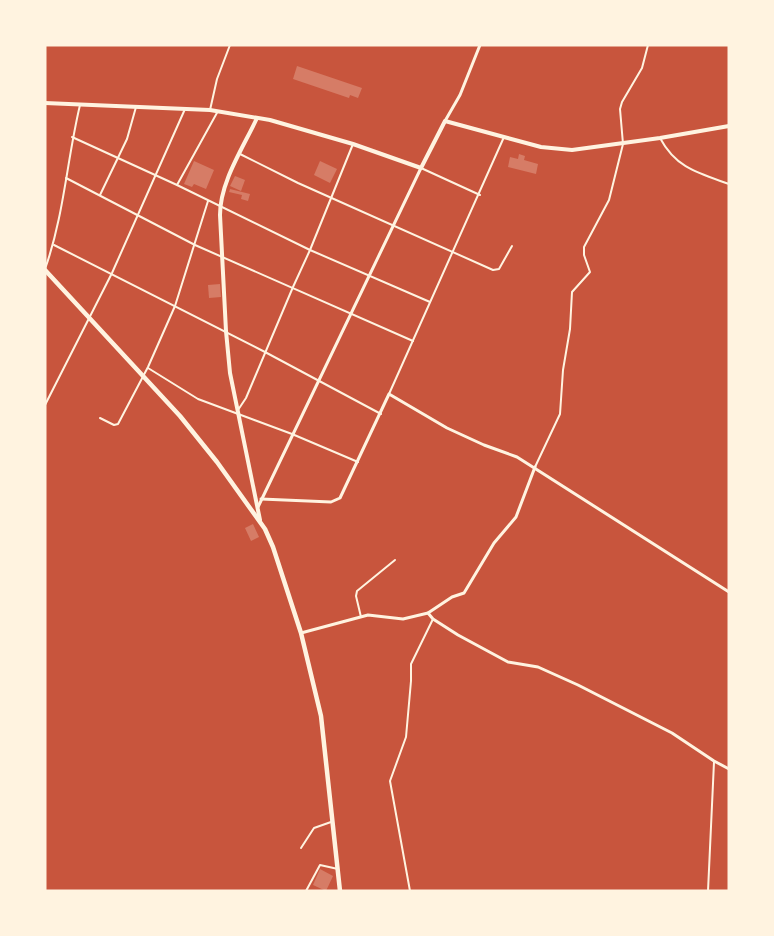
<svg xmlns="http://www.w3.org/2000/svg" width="774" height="936" viewBox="0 0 774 936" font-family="'Open Sans',sans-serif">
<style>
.building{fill:#d67c66}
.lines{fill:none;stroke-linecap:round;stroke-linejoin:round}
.minor{stroke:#fff3e0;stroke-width:2}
.tertiary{stroke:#fff3e0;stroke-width:3}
.secondary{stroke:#fff3e0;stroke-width:4}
.trunk{stroke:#fff3e0;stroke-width:4.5}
</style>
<rect width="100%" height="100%" fill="#c8553d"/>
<!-- building -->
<g class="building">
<path d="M297,66l65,22 -4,10 -8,-3 -1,3 -56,-19z"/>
<path d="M519,154l6,2 -1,4 14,4 -2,10 -28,-7 2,-10 8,2z"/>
<path d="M194,161l20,9 -8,19 -12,-5 -2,3 -8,-3z"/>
<path d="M320,161l17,8 -7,14 -16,-8z"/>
<path d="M235,176l10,4 -4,11 -11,-5z"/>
<path d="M230,189l20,5 -2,7 -7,-2 1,-4 -13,-3z"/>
<path d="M220,284l1,13 -12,1 -1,-13z"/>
<path d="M253,524l6,13 -8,4 -6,-13z"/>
<path d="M320,869l13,7 -7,15 -13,-6z"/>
</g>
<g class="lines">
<!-- minor -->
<g class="minor">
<path d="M210,110l7,-31 13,-34"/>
<path d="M72,137l105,48 133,65 120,52"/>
<path d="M660,138c16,30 38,35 69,46"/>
<path d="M240,154l58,29 195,87 6,-1 13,-23"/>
<path d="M421,168l59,27"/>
<path d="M66,178l129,67 218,96"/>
<path d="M177,185l41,-74"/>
<path d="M100,195l27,-56 9,-32"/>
<path d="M54,245l211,107 116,62"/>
<path d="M45,269c19,-53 22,-110 35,-164"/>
<path d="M148,368l50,31 94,35 66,28"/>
<path d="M389,394l115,-257"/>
<path d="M45,405l67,-132 73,-164"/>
<path d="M238,410l8,-12 47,-111 17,-37 43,-106"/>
<path d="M100,418l14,7 4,-1 30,-57 27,-61 33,-105"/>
<path d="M535,467l25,-53 3,-44 7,-41 2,-37 18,-20 -6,-17v-8l25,-47 14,-56 -3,-35 2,-7 20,-34 6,-23"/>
<path d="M361,617l-5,-21 1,-5 38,-31"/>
<path d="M301,848l13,-20 17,-6"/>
<path d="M306,891l14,-26 18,4"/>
<path d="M410,891l-20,-110 16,-44 5,-56v-17l22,-45"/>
<path d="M708,891l6,-129"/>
</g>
<!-- tertiary -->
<g class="tertiary">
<path d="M445,121l15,-26 20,-50"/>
<path d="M261,499l70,3 9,-4 49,-104 58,34 37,17 33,12 212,135"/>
<path d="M258,507l163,-339"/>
<path d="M428,613l5,6 25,16 50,27 30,5 40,18 94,48 42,28 15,8"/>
<path d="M301,633l67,-18 35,4 25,-6 24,-16 12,-4 30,-50 22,-26 19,-50"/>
</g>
<!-- secondary -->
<g class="secondary">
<path d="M45,103l165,7 60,10 83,24 68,24 24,-47 96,26 31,3 88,-12 69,-12"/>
<path d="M257,118c-14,30 -37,64 -37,97l6,116 4,42 30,147"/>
</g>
<!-- trunk -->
<path class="trunk" d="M45,270l135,146 37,46 48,67 8,18 28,86 20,83 19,175"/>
</g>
<!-- border -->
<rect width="774" height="936" fill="none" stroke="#fff3e0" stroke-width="93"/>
</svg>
